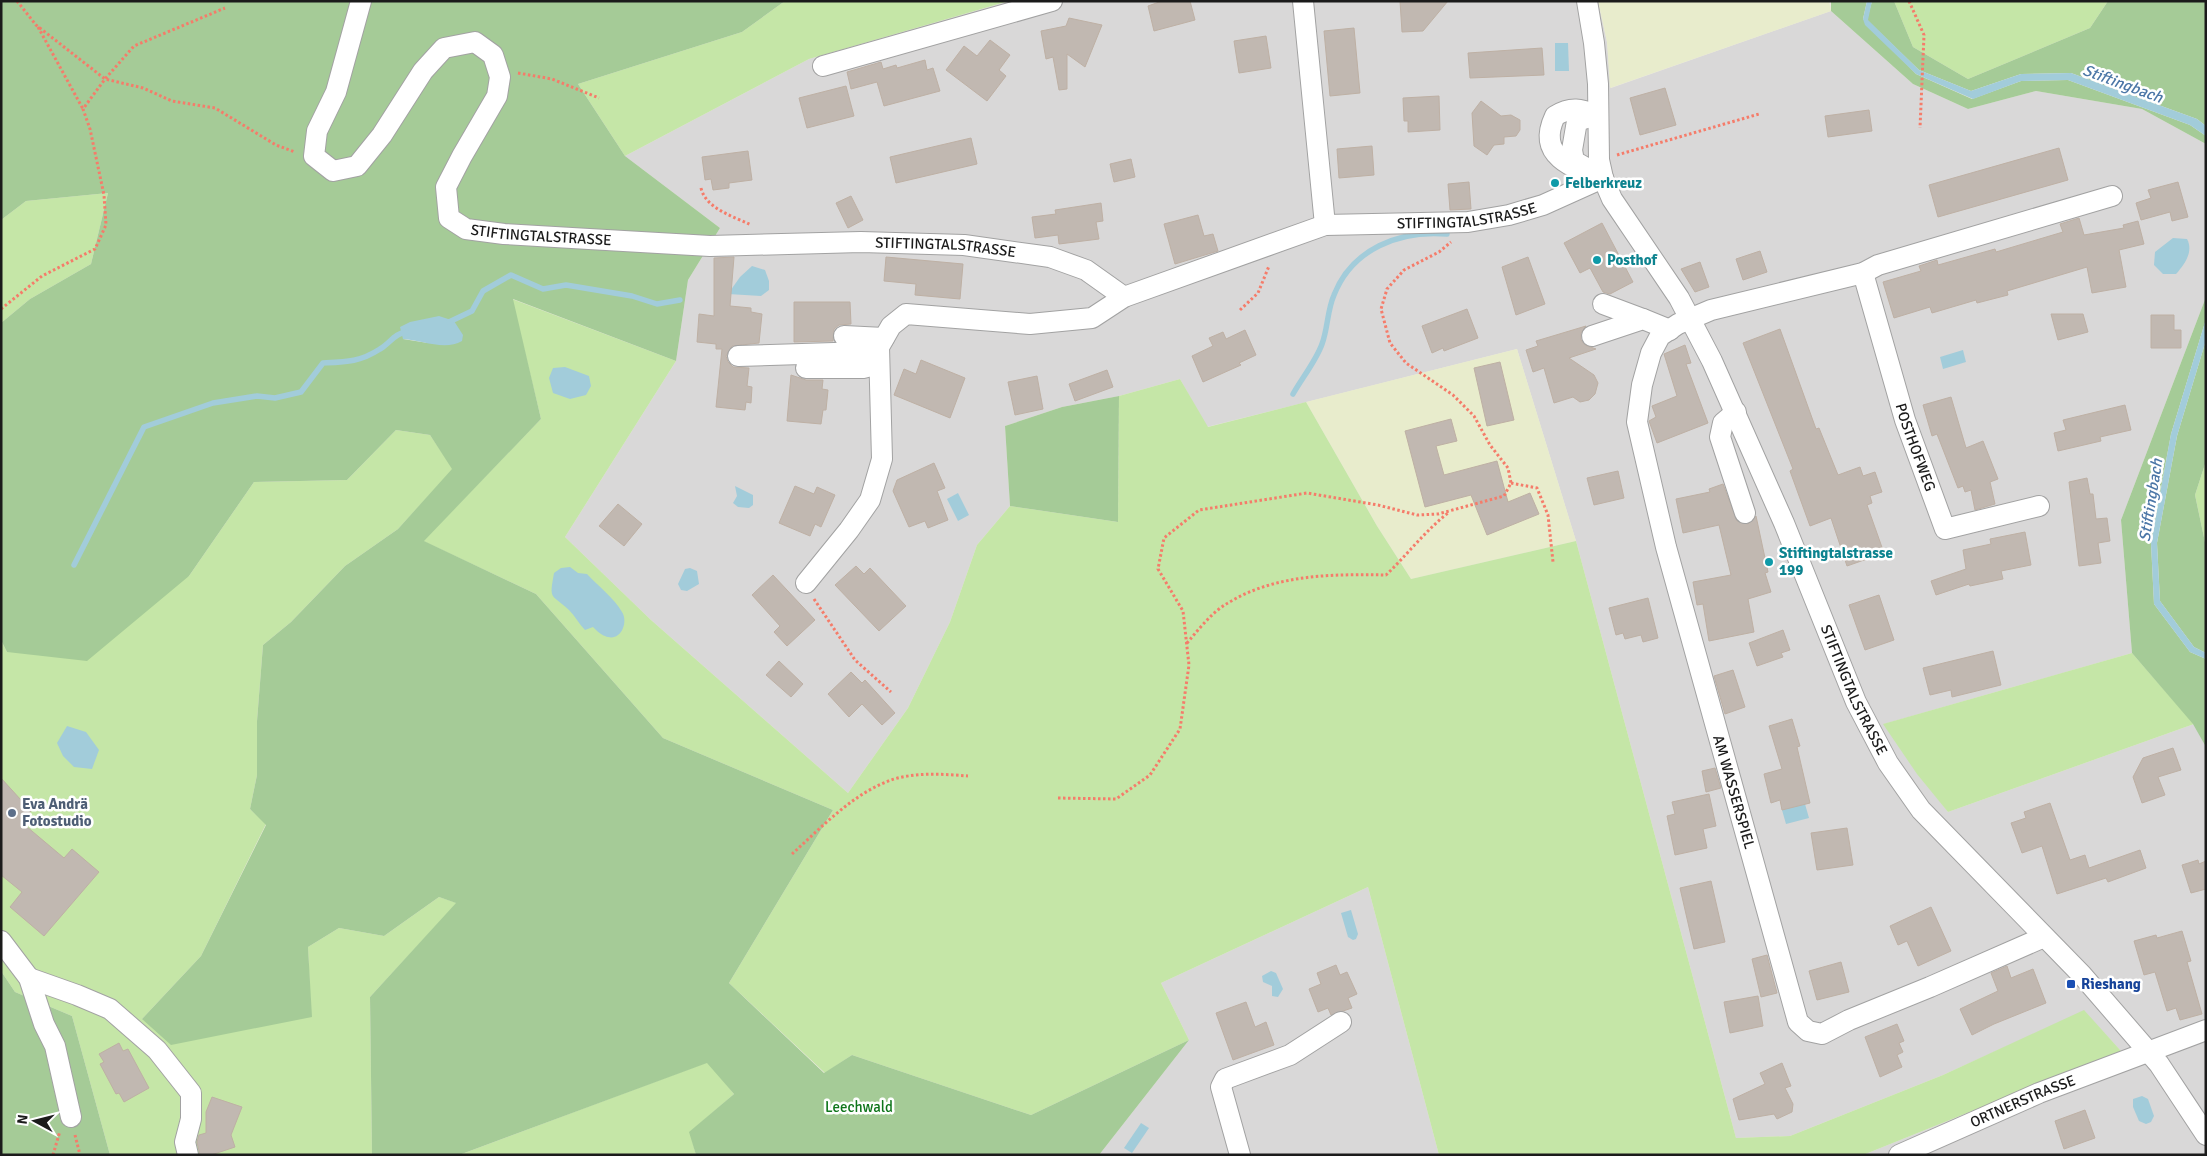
<svg xmlns="http://www.w3.org/2000/svg" width="2207" height="1156" viewBox="0 0 2207 1156" font-family="Signika,sans-serif">
<style>
.residential{fill:#d9d8d8}
.farmland{fill:#e8eccc}
.grass{fill:#c5e6a7}
.forest{fill:#a5cb97;fill-rule:evenodd}
.water{fill:#a2ccda}
.lines{fill:none;stroke-linecap:round;stroke-linejoin:round}
.stream{stroke:#a2ccda;stroke-width:5.5}
.building{fill:#c1b8b1;stroke:#beb0a4}
.minor-casing{stroke:#a2a2a2;stroke-width:22}
.path{stroke:#f57c6a;stroke-width:3;stroke-dasharray:2.5 2.5;stroke-linecap:butt}
.minor{stroke:#fff;stroke-width:20}
.culture-dot{fill:#0f9aa8;stroke:#fff;stroke-width:2}
.service-dot{fill:#5c6f8a;stroke:#fff;stroke-width:2}
.transit-dot{fill:#1a4fb4;stroke:#fff;stroke-width:2}
.labels{text-anchor:middle;stroke-width:5;stroke-linejoin:round;paint-order:stroke}
.culture-label{font-size:15px;font-weight:bold;fill:#0d838f;stroke:#fff;text-anchor:start}
.street-label{font-size:15px;fill:#1b1b1b;stroke:#fff}
.service-label{font-size:15px;font-weight:bold;fill:#4e5e75;stroke:#fff;text-anchor:start}
.transit-label{font-size:15px;font-weight:bold;fill:#164399;stroke:#fff;text-anchor:start}
.park-label{font-size:15px;fill:#0e751a;stroke:#fff}
.water-label{font-size:16px;font-style:italic;fill:#4c77a7;stroke:#fff}
</style>
<rect width="100%" height="100%" fill="#ede9e1"/>
<!-- residential -->
<g class="residential">
<path d="M1009,1h589l9,41 4,46 220,-77 82,73 55,25 68,-18 106,18 64,35v153l-85,223 11,133 -248,71 64,88 246,-88 12,23v408h-343l258,-104 -37,-40 -141,64 -153,61 -54,2 -160,-597 -59,-192 -310,78 -27,-48 -61,17 -57,11 -57,19 5,80 -33,39 -27,77 -42,86 -60,85 -197,-173 -86,-83 111,-176 12,-81 32,-52 -95,-72 184,-97z"/>
<path d="M1368,887l71,268h-340l90,-115 -28,-57z"/>
</g>
<!-- farmland -->
<g class="farmland">
<path d="M1598,1h231l2,10 -221,77 -3,-46z"/>
<path d="M1517,349l59,192 -165,38 -34,-53 -71,-124z"/>
</g>
<!-- grass -->
<g class="grass">
<path d="M785,1h224l-200,58 -184,97 -47,-72 164,-52z"/>
<path d="M1894,1h214l-18,27 -122,51 -55,-32z"/>
<path d="M108,193l-17,71 -61,35 -29,24v-103l25,-19z"/>
<path d="M512,299l164,62 -111,176 86,83 197,173 60,-85 42,-86 27,-77 33,-39 108,16 1,-126 61,-17 28,48 98,-25 71,124 34,53 165,-38 160,597 54,-2 153,-61 141,-65 37,41 -258,104h-424l-71,-268 -207,96 28,57 -158,75 -179,-60 -27,18 -96,-90 104,-173 -170,-72 -127,-144 -113,-53 118,-122z"/>
<path d="M396,430l34,5 23,34 -55,60 -53,37 -54,56 -28,23 -6,76v54l-7,34 16,15 -65,132 -59,63 169,-2 -3,-70 31,-19 45,8 55,-39 18,6 -87,94 2,158h-262l-38,-139 -57,-24 -14,-21v-331l6,12 182,-76 65,-94 93,-2z"/>
<path d="M2206,461v86l-11,-52z"/>
<path d="M2132,653l62,71 -246,88 -31,-38 -34,-50z"/>
<path d="M708,1062l26,32 -44,38 6,23h-237z"/>
</g>
<!-- forest -->
<g class="forest">
<path d="M1,1h784l-43,31 -164,52 47,72 95,72 -32,52 -12,81 -163,-62 28,120 -117,122 112,53 127,144 170,72 -104,173 95,90 28,-18 179,60 158,-75 -90,115h-403l-7,-23 45,-38 -27,-31 -248,92h-87l-2,-158 86,-94 -17,-6 -55,39 -45,-8 -31,19 4,70 -141,28 -29,-26 59,-63 65,-131 -16,-16 7,-34v-54l6,-76 28,-23 54,-56 53,-37 54,-60 -22,-34 -34,-5 -49,50 -93,2 -65,94 -102,85 -80,-9 -6,-12v-317l29,-24 61,-35 17,-71 -82,8 -25,19zM447,319l4,2 -23,22 -25,-4z"/>
<path d="M1831,1h36l-4,18 53,55 56,25 49,-18 47,-1 122,45 16,11v8l-64,-35 -106,-18 -68,18 -55,-25 -82,-73z"/>
<path d="M1872,1h22l19,46 55,32 122,-51 18,-27h98v125l-9,-7 -126,-46 -50,1 -50,17 -52,-21 -52,-50z"/>
<path d="M2206,297v22l-35,115 -20,109 3,61 36,48 16,7v88l-13,-23 -61,-71 -11,-133z"/>
<path d="M2206,340v121l-11,34 11,52v106l-12,-6 -34,-46 -3,-58 20,-107z"/>
<path d="M1119,396l-1,126 -108,-16 -5,-80 57,-19z"/>
<path d="M1,971l14,21 57,24 38,139h-109z"/>
</g>
<!-- water -->
<g class="water">
<path d="M1867,1h5l-4,19 51,50 52,21 50,-17 50,-1 126,46 9,7v10l-16,-11 -122,-45 -47,1 -48,18 -57,-25 -51,-49 -2,-6z"/>
<path d="M1555,43h13l1,28h-14z"/>
<path d="M2173,238l14,1c7,13 -3,26 -11,35h-13l-9,-9 1,-13z"/>
<path d="M752,266l13,4 4,11v9l-8,6 -33,-2 12,-17z"/>
<path d="M439,316l15,5 9,14 -1,6c-17,10 -41,-1 -59,-2l-3,-12 10,-5z"/>
<path d="M2206,319v21l-29,96 -20,107 3,58 34,46 12,6v6l-16,-7 -36,-48 -3,-61 20,-109z"/>
<path d="M1963,350l3,12 -23,7 -3,-12z"/>
<path d="M565,367l24,9 2,10 -5,9 -16,4 -17,-6 -4,-15 4,-10z"/>
<path d="M735,486l18,9v10l-4,3 -11,-1 -5,-4 4,-7z"/>
<path d="M958,493l11,22 -11,6 -11,-22z"/>
<path d="M570,567l8,6 9,1c11,12 27,24 35,38 7,11 -2,31 -17,24 -4,-1 -9,-6 -12,-9l-8,3c-6,-6 -10,-14 -16,-20 -18,-17 -20,-9 -15,-37l7,-5z"/>
<path d="M690,568l7,3 2,13 -12,7 -6,-1 -3,-6 7,-15z"/>
<path d="M67,726l19,6 13,18 -7,19 -18,-2 -11,-11 -6,-13z"/>
<path d="M1805,804l4,14 -23,6 -4,-14z"/>
<path d="M1351,910l7,24 -2,5 -3,1 -5,-3 -7,-24z"/>
<path d="M1271,971l5,2 7,16 -5,8 -6,-1v-10l-9,-4 -1,-6z"/>
<path d="M2142,1096l6,3 6,17 -3,6 -5,2 -7,-3 -6,-14v-8z"/>
<path d="M1141,1123l8,5 -17,25 -8,-5z"/>
</g>
<g class="lines">
<!-- stream -->
<g class="stream">
<path d="M449,322l23,-11 11,-20 28,-16 32,14 23,-4 66,11 25,8 23,-4"/>
<path d="M1293,394c9,-16 23,-33 29,-50 6,-16 5,-33 12,-49 18,-46 65,-65 113,-61"/>
<path d="M74,565l70,-138 69,-24 44,-7 18,2 26,-6 22,-29c23,-1 37,-1 57,-14 9,-5 15,-16 26,-17"/>
</g>
</g>
<!-- building -->
<g class="building">
<path d="M1162,1h28l5,19 -41,11 -6,-25z"/>
<path d="M1400,1h48l-25,30 -21,1z"/>
<path d="M1069,18l33,7 -17,42 -18,-13v35l-8,1 -6,-33 -7,2 -5,-28 25,-5z"/>
<path d="M1354,28l6,65 -30,3 -6,-65z"/>
<path d="M1266,36l5,32 -32,5 -5,-32z"/>
<path d="M990,40l20,15 -11,15 7,6 -19,25 -41,-31 18,-24 13,10z"/>
<path d="M1542,48l2,27 -74,3 -2,-25z"/>
<path d="M925,60l2,10 6,-2 7,23 -56,15 -7,-24 -26,7 -4,-17 34,-10 2,7 13,-4 1,3z"/>
<path d="M846,86l8,30 -47,12 -8,-30z"/>
<path d="M1665,88l11,37 -36,10 -10,-37z"/>
<path d="M1439,96l1,34 -32,2v-11h-4l-1,-23z"/>
<path d="M1481,101l20,15 10,-1 9,5v10l-4,6 -12,1v7l-10,1 -7,10 -13,-9 -2,-33z"/>
<path d="M1869,110l3,21 -44,6 -3,-21z"/>
<path d="M971,138l6,26 -81,19 -6,-26z"/>
<path d="M1372,146l2,29 -35,3 -2,-29z"/>
<path d="M2059,148l9,32 -130,37 -9,-32z"/>
<path d="M748,151l4,29 -23,3v5l-16,2 -2,-11 -6,1 -3,-23z"/>
<path d="M1131,159l4,18 -21,5 -4,-18z"/>
<path d="M1469,182l2,27 -21,1 -2,-26z"/>
<path d="M2178,182l10,35 -16,4 -2,-9 -29,8 -5,-17 15,-5 -3,-8z"/>
<path d="M851,196l12,24 -15,8 -12,-25z"/>
<path d="M1101,203l2,18 -7,1 3,17 -40,5 -1,-9 -23,3 -3,-21 24,-3 -1,-4z"/>
<path d="M1198,215l6,21 9,-2 5,17 -43,13 -11,-40z"/>
<path d="M2079,218l5,17 40,-7 -1,-3 15,-4 6,23 -25,6 7,37 -34,6 -5,-26 -80,24 1,4 -31,8 -1,-3 -44,13 -2,-6 -36,11 -11,-36 38,-11 -2,-5 18,-6 1,5 57,-16 1,3 67,-20 -3,-8z"/>
<path d="M1602,223l31,59 -23,12 -7,-2 -13,-24 -10,5 -16,-30z"/>
<path d="M1760,251l7,21 -24,8 -7,-21z"/>
<path d="M734,257l-4,49 21,2v4l11,2 -3,29 -27,3 -6,10 2,6 5,5 16,1 -2,18 5,1 -1,16 -5,-1 -1,8 -29,-3 6,-58h-6v-5l-19,-2 2,-28 15,2v-58z"/>
<path d="M886,257l77,7 -3,35 -45,-4 1,-11 -32,-3z"/>
<path d="M1528,257l17,47 -29,11 -14,-48z"/>
<path d="M1700,262l9,25 -14,5 -14,-23z"/>
<path d="M794,302h56l1,22 -12,1 -5,4 -1,12 -39,1z"/>
<path d="M1467,309l11,29 -34,13 -1,-3 -11,5 -10,-27z"/>
<path d="M2051,314h32l5,18 -30,8z"/>
<path d="M2151,315h23v15h7v18h-30z"/>
<path d="M1586,326l-5,7v7l4,5 11,4 -27,9 25,17 4,8 -3,11 -6,6 -9,2 -7,-5 -19,6 -10,-35 -11,4 -7,-22 12,-4 -2,-5z"/>
<path d="M1780,329l36,100 3,-1 19,47 22,-8 3,9 12,-4 7,20 -12,4 2,7 -5,2 17,48 -37,13 -16,-48 -21,8 -20,-55 3,-2 -50,-126z"/>
<path d="M1245,330l11,25 -17,8 2,2 -38,17 -11,-26 21,-10 -4,-8 14,-6 3,7z"/>
<path d="M1685,345l6,18 -5,1 22,59 -51,20 -8,-22 7,-4 -4,-11 25,-10 -13,-42z"/>
<path d="M921,360l44,18 -15,40 -56,-23 10,-26 12,5z"/>
<path d="M1500,362l14,58 -27,6 -13,-58z"/>
<path d="M1107,370l6,17 -38,14 -6,-17z"/>
<path d="M791,375l15,5h17l-1,9 6,1 -2,20h-3l-2,14 -34,-3z"/>
<path d="M1037,376l6,33 -28,6 -7,-33z"/>
<path d="M1951,397l15,51 17,-7 15,38 -8,3 5,22 -20,6 -4,-20 -6,2 -2,-6 -5,2 -21,-54 -5,2 -9,-31z"/>
<path d="M2125,405l6,25 -31,7 1,4 -43,10 -4,-18 12,-3 -3,-10z"/>
<path d="M1451,419l6,22 -21,5 8,29 53,-14 11,41 22,-9 9,21 -52,21 -16,-40 -46,12 -20,-76z"/>
<path d="M934,463l11,25 -8,3 11,29 -20,8 -3,-7 -16,6 -16,-36 4,-11z"/>
<path d="M1618,471l6,27 -30,7 -7,-27z"/>
<path d="M2087,478l3,16h3l3,25 11,-1 3,23 -12,2 3,20 -22,3 -10,-84z"/>
<path d="M1723,484l14,37 11,3 8,-8 12,56 -3,1 6,19 -23,7 6,33 -45,9 -6,-37 -6,1 -4,-23 38,-7 -12,-50 -36,8 -7,-34 34,-7 -1,-3z"/>
<path d="M795,486l19,8 3,-7 18,8 -14,32 -6,-3 -5,12 -31,-13z"/>
<path d="M618,504l24,20 -18,22 -25,-20z"/>
<path d="M2025,532l6,33 -30,6 2,8 -33,7 -1,-2 -33,11 -5,-14 35,-12 -3,-19 28,-6 -1,-5z"/>
<path d="M856,566l8,8 6,-6 36,38 -27,25 -44,-46z"/>
<path d="M773,575l42,45 -28,26 -13,-14 6,-6 -28,-31z"/>
<path d="M1879,595l15,45 -29,10 -16,-45z"/>
<path d="M1648,598l10,40 -15,4 -2,-7 -16,4 -2,-6 -7,2 -7,-27z"/>
<path d="M1783,630l7,20 -9,3 2,4 -26,9 -8,-23z"/>
<path d="M1993,651l8,34 -49,12 -1,-7 -21,5 -7,-27z"/>
<path d="M779,661l24,23 -12,13 -25,-22z"/>
<path d="M1733,670l12,37 -20,7 -11,-38z"/>
<path d="M851,672l11,11 3,-3 30,33 -13,12 -20,-21 -13,13 -21,-23z"/>
<path d="M1792,719l8,27 -3,1 13,56 -28,7 -2,-10 -9,3 -7,-29 18,-5 -13,-43z"/>
<path d="M2173,748l8,22 -23,7 7,18 -23,8 -9,-26 10,-19z"/>
<path d="M1715,768l6,20 -15,4 -4,-21z"/>
<path d="M1,778l30,33 -11,10 44,37 8,-9 27,23 -55,64 -34,-29 12,-15 -21,-17z"/>
<path d="M1709,794l7,32 -13,3 4,19 -32,7 -8,-39 8,-2 -3,-12z"/>
<path d="M2050,803l20,57 15,-5 4,13 51,-18 6,18 -38,14 -2,-4 -49,16 -15,-48 -20,7 -11,-30 15,-5 -2,-6z"/>
<path d="M1847,828l6,37 -36,5 -6,-37z"/>
<path d="M2198,860l1,4 7,-3v28l-15,4 -9,-28z"/>
<path d="M1711,881l14,61 -31,7 -14,-61z"/>
<path d="M1931,907l20,44 -33,15 -11,-25 -9,4 -8,-19z"/>
<path d="M2182,931l9,30 -4,1 15,52 -22,6 -4,-12 -9,3 -12,-39 -11,3 -10,-34 22,-6 1,3z"/>
<path d="M1767,955l10,38 -16,4 -9,-38z"/>
<path d="M1841,962l8,30 -32,8 -8,-29z"/>
<path d="M1336,965l4,10 7,-3 10,22 -9,4 4,10 -21,7 -3,-7 -10,4 -9,-23 12,-5 -4,-11z"/>
<path d="M2007,966l4,12 22,-9 13,34 -52,21 -22,11 -12,-26 38,-18 -7,-18z"/>
<path d="M1758,996l5,30 -33,7 -6,-31z"/>
<path d="M1246,1002l9,25 11,-5 8,23 -41,15 -17,-47z"/>
<path d="M1897,1024l7,17 -5,2 4,9 -6,3 5,12 -22,10 -15,-40z"/>
<path d="M119,1043l4,8 5,-2 21,39 -25,14 -5,-9 -3,1 -16,-30 4,-2 -5,-8z"/>
<path d="M1782,1063l9,23 -6,2 8,16 -1,8 -15,7 -3,-5 -35,6 -6,-21 32,-15 -5,-11z"/>
<path d="M212,1097l30,10 -11,28 4,12 -24,8h-11l-3,-13 2,-7 7,-2v-21z"/>
<path d="M2085,1110l10,28 -31,11 -9,-28z"/>
</g>
<g class="lines">
<defs>
<g id="minor">
<path id="s1" d="M361,1l-25,91 -19,39 -3,25 19,15 24,-5 25,-31 41,-64 21,-23 31,-6 18,13 7,22 -3,19 -35,60 -16,31 3,31 17,11 38,5 85,5 121,7 151,-4 103,3 86,12 36,13 38,27"/>
<path d="M1303,1l22,224"/>
<path id="s2" d="M1587,1l7,42 4,41 1,76 4,18 9,21 67,99 33,63 72,162 72,179 32,61 33,47 161,165 77,89 47,71"/>
<path d="M823,66l229,-65"/>
<path d="M1597,115c-16,-6 -26,-9 -42,1 -19,40 17,52 48,62"/>
<path d="M1588,169l-14,-8 -2,-11 5,-29 20,-6"/>
<path id="s3" d="M1863,273l42,147 40,109 94,-23"/>
<path d="M1603,304l40,15"/>
<path d="M844,336l40,2"/>
<path d="M1592,336l51,-17 27,11"/>
<path d="M738,356l128,-4 13,-5"/>
<path d="M806,368h57l16,-4"/>
<path d="M1736,412l-13,11 -3,14 25,76"/>
<path id="s4" d="M806,583l43,-53 21,-30 12,-41 -3,-112 12,-21 15,-12 124,10 62,-6 32,-21 201,-72 143,-3 41,-7 34,-10 60,-27"/>
<path d="M2044,937l-114,50 -81,33 -27,14 -14,-3 -10,-9 -132,-475 -29,-125 5,-37 9,-32 9,-17 18,-12 33,-14 152,-37 15,-8 234,-69"/>
<path d="M1,941l28,37 15,46 11,22 16,71"/>
<path d="M29,978l48,17 33,14 47,41 34,43v26l-6,23 3,13"/>
<path d="M1240,1155l-19,-68 4,-8 65,-24 51,-33"/>
<path id="s5" d="M1899,1155l140,-62 167,-63"/>
</g>
</defs>
<!-- minor casing -->
<use href="#minor" class="minor-casing"/>
<!-- path -->
<g class="path">
<path d="M17,1l19,24 69,54 38,9 29,13 43,7 61,37 19,7"/>
<path d="M1909,1l15,34 -4,93"/>
<path d="M38,27l45,82"/>
<path d="M518,73l34,6 47,19"/>
<path d="M1617,155l142,-41"/>
<path d="M701,188c5,21 32,28 50,37"/>
<path d="M1,309l41,-33 53,-27 11,-24 -2,-30 -14,-66 -7,-20 22,-30 29,-33 91,-38"/>
<path d="M1240,310l18,-17 11,-27"/>
<path d="M1511,483l26,5 11,27 5,47"/>
<path d="M814,599l41,61 36,32"/>
<path d="M1187,643c12,-14 25,-31 41,-40 47,-29 106,-29 158,-28 21,-20 39,-44 62,-62"/>
<path d="M1058,798l58,1 34,-24 30,-46 9,-64 -6,-54 -25,-42 6,-31 35,-28 108,-17 71,12 39,10 21,-1 66,-18 7,-13 -3,-15 -18,-23 -16,-29 -21,-21 -47,-32 -16,-20 -9,-34 6,-20 17,-19 35,-18 12,-10"/>
<path d="M792,854c29,-26 60,-60 99,-74 24,-8 52,-6 77,-4"/>
<path d="M75,1135l5,20"/>
<path d="M53,1155l7,-24"/>
</g>
<!-- minor -->
<use href="#minor" class="minor"/>
</g>
<!-- markers -->
<g class="culture-dot">
<circle cx="1555" cy="183" r="5"/>
<circle cx="1597" cy="260" r="5"/>
<circle cx="1769" cy="562" r="5"/>
</g>
<circle class="service-dot" cx="12" cy="813" r="5"/>
<rect class="transit-dot" x="2066" y="979" width="10" height="10" rx="2.5"/>
<g class="labels">
<!-- culture labels -->
<g class="culture-label">
<text x="1565" y="188">Felberkreuz</text>
<text x="1607" y="265">Posthof</text>
<text x="1779" y="558">Stiftingtalstrasse<tspan x="1779" dy="17">199</tspan></text>
</g>
<!-- street labels -->
<g class="street-label">
<text dy="5" stroke="none"><textPath href="#s4" startOffset="884">STIFTINGTALSTRASSE</textPath></text>
<text dy="5" stroke="none"><textPath href="#s1" startOffset="686">STIFTINGTALSTRASSE</textPath></text>
<text dy="5" stroke="none"><textPath href="#s1" startOffset="1091">STIFTINGTALSTRASSE</textPath></text>
<text dy="5" stroke="none"><textPath href="#s3" startOffset="182">POSTHOFWEG</textPath></text>
<text dy="5" stroke="none"><textPath href="#s2" startOffset="750">STIFTINGTALSTRASSE</textPath></text>
<text transform="translate(1734 792) rotate(74)" y="5">AM WASSERSPIEL</text>
<text dy="5" stroke="none"><textPath href="#s5" startOffset="135">ORTNERSTRASSE</textPath></text>
</g>
<!-- service labels -->
<g class="service-label">
<text x="22" y="809">Eva Andrä<tspan x="22" dy="17">Fotostudio</tspan></text>
</g>
<!-- transit labels -->
<g class="transit-label">
<text x="2081" y="989">Rieshang</text>
</g>
<!-- park labels -->
<g class="park-label">
<text x="859" y="1112">Leechwald</text>
</g>
<!-- water labels -->
<g class="water-label">
<text transform="translate(2123 83) rotate(20)" y="6">Stiftingbach</text>
<text transform="translate(2150 500) rotate(-81)" y="6">Stiftingbach</text>
</g>
</g>
<!-- border -->
<rect width="2207" height="1156" fill="none" stroke="#1b1b1b" stroke-width="5"/>
<!-- north arrow -->
<g transform="translate(35 1121) rotate(277)" stroke="#ffffff" stroke-width="4" paint-order="stroke">
<path d="M0-4L9 19L0 12L-9 19Z" fill="#1b1b1b"/>
<text y="-8" font-size="14" font-weight="bold" text-anchor="middle" fill="#1b1b1b">N</text>
</g>
</svg>
